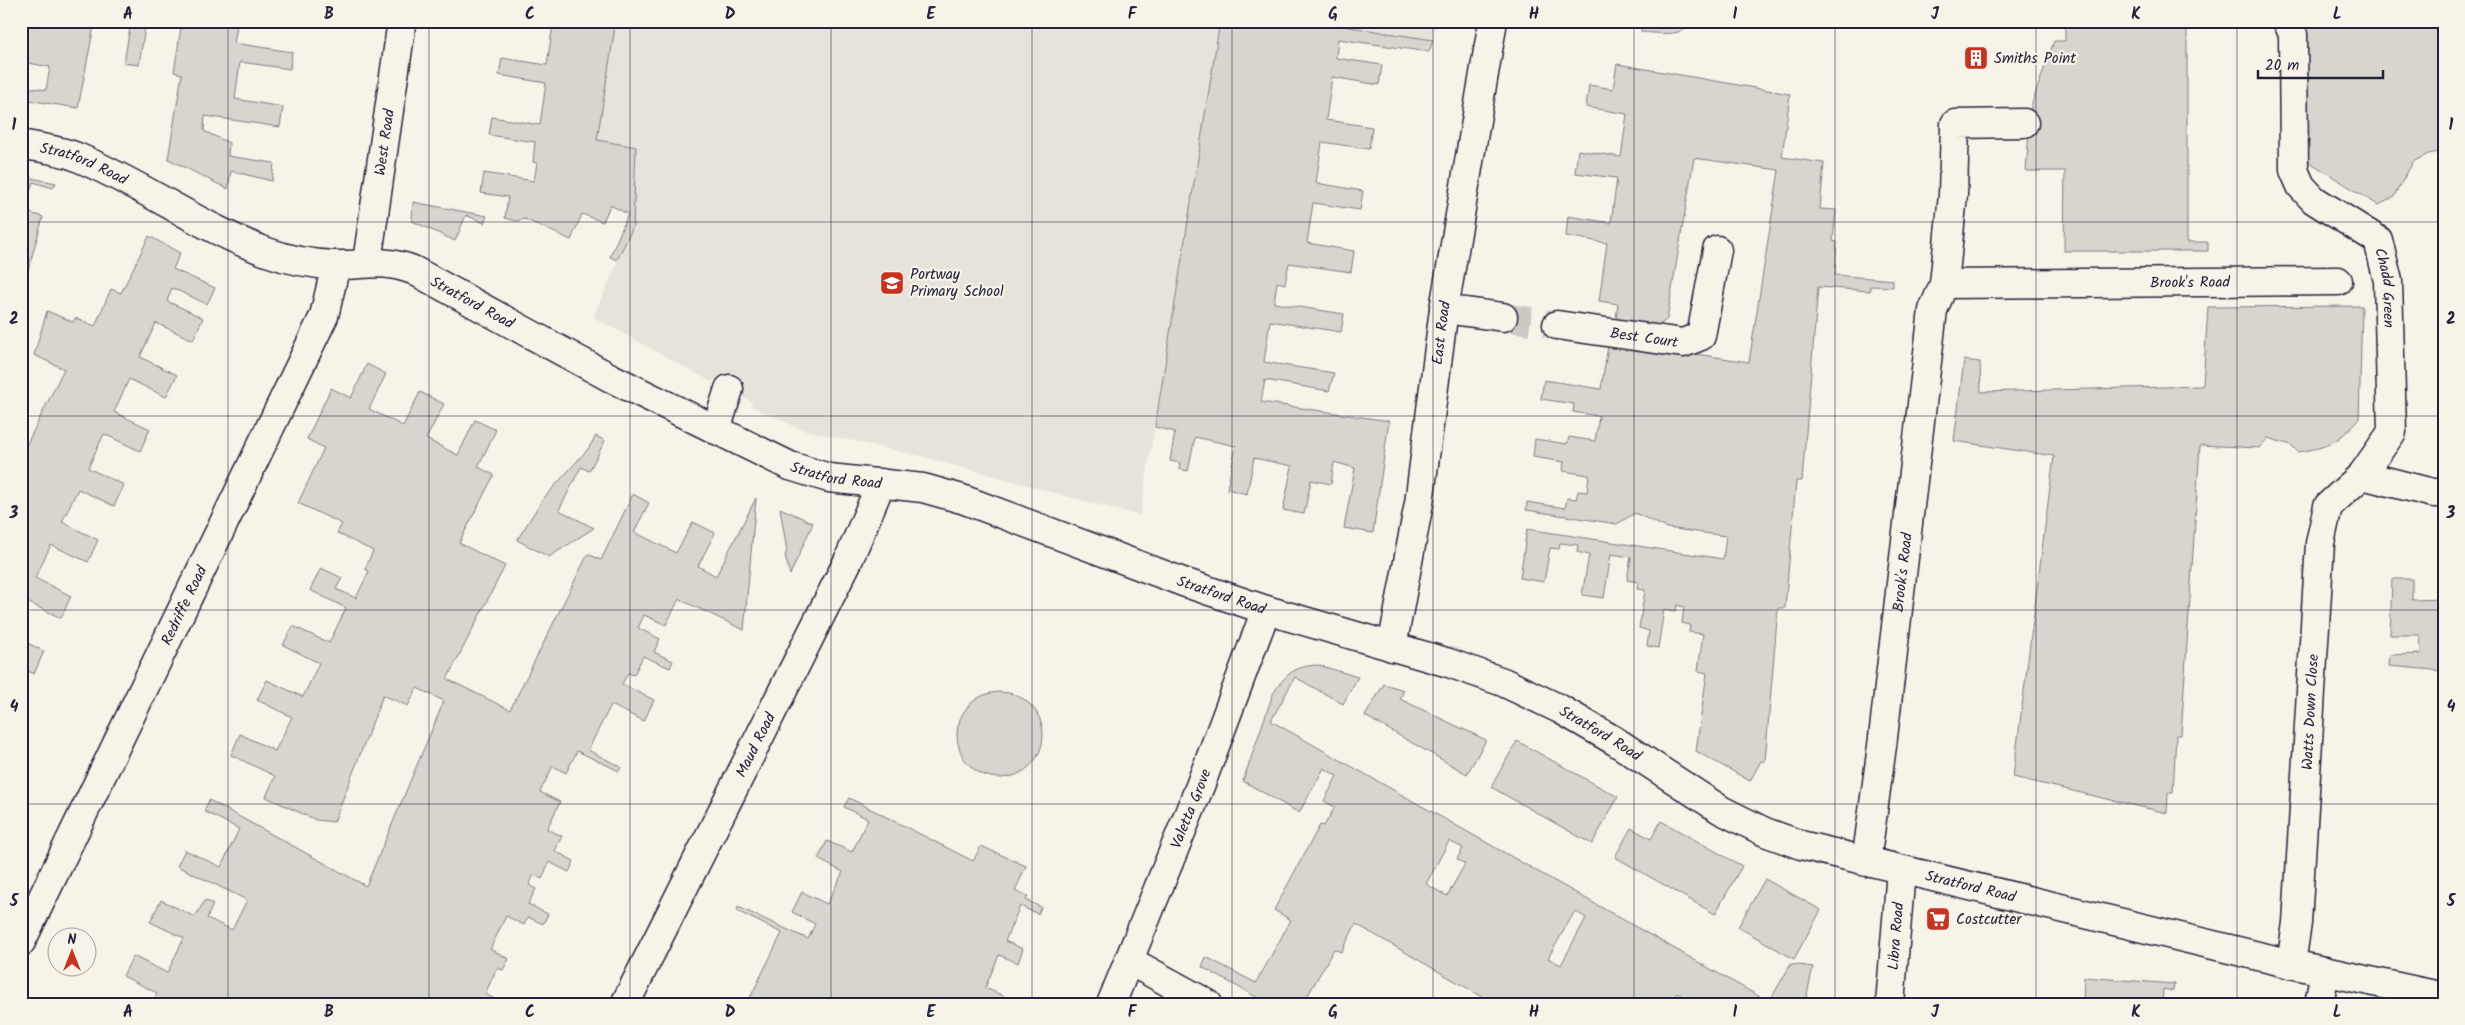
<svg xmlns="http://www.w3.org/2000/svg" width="2465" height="1025" viewBox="0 0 2465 1025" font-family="Kalam,sans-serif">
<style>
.built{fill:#e7e3db}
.green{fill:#d8d5cf;stroke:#7d7c85;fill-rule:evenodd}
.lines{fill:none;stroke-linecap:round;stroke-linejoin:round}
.minor-tunnel{stroke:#ccc9c5;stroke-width:28;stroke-dasharray:28 14;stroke-linecap:butt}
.minor-casing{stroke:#22223b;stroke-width:31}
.minor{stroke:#f7f3e8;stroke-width:28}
.grid{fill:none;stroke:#22223b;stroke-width:1;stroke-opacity:0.55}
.labels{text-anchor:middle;stroke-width:4.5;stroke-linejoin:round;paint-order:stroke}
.poi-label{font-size:15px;fill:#22223b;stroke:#f7f3e8;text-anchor:start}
.street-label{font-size:15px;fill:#22223b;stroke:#f7f3e8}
.neatline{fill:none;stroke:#22223b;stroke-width:2}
.grid-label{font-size:16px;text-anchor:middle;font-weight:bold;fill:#22223b}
</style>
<rect width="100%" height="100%" fill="#f7f3e8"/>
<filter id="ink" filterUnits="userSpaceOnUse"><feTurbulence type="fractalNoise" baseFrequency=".02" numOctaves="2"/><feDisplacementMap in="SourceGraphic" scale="10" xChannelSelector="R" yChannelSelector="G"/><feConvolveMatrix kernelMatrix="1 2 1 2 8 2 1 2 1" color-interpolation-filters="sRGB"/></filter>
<g filter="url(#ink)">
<!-- built -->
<g class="built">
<path d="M616,21h604l-80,495 -216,-59 -124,-28 -49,-23 2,-3 -39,-23 -2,2 -119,-65 40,-90 3,-80 -39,-7z"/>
<path d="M1311,21h126l-4,19z"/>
</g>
<!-- green -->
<g class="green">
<path d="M36,21h59l-17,87 -57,-9v-13l25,4 4,-23 -27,-5 2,-16 -4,-1v-21l14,2z"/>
<path d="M131,21h15l-7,44 -15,-2z"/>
<path d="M182,21h56l-4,22 58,9 -2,17 -50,-7 -5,37 48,8 -3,20 -75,-11 -1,15 25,12 -1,13 46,7 -2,18 -41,-10 -3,18 -60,-30 14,-85 -8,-2z"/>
<path d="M538,21h78l-19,119 39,7 -3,80 -16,33 -7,-3 18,-43 -18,-9 -7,17 -21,-8 -11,26 -46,-21 -8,2 -12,-3 3,-21 -27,-4 3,-20 50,8 3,-18 -4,-1 2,-20 -46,-7 3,-18 48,8 6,-42 -47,-8 3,-17 45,7 6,-41z"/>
<path d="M1220,21h91l122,19 -4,12 -91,-13 -2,19 46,7 -3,20 -47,-8 -6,43 46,7 -3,22 -47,-7 -6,41 47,8 -3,19 -47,-7 -6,40 47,8 -3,21 -62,-9 -4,21 -8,-2 -3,21 70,11 -3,18 -71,-11 -6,41 70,11 -5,18 -64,-11 -4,22 128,19 -16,112 -29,-5 11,-60 -21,-6 -3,22 -20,-4 -7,34 -21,-4 9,-44 -38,-8 -7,36 -20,-5 9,-43 -41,-9 -7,34 -9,-2 1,-6 -10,-2 5,-29 -20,-5z"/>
<path d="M1642,21h52c-10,17 -37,12 -53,11z"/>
<path d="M2065,21h141l-1,7 -18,1v213h21v9h-144l1,-80h-39l5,-65 23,-65h11z"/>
<path d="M2299,21h145v130l-16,3 -15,8 -20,36 -15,7 -75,-47z"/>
<path d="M1617,64l173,30 -8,63 42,6 -4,46 16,1 -3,31 4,1 -2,33 58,5v7l-23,-1v5l-52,-4 -16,194h-6l-11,127h-7l-13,153h-4l-11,20 -54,-30 11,-78 -9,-2 5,-37 -14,-2 1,-7 -8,-2 2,-16 -7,-2 -1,6 -12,-2 -6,39 -11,-2 2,-15 -10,-3 6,-38 -8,-1 1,-7 -11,-2 4,-23 -20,-3 -7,44 -22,-3 7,-40 -12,-3 1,-7 -18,-2 -1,6 -9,-1 -6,34 -24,-4 7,-49 196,30 3,-23 -59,-8 -32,-15 -18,11 -91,-14 1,-8 38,6 2,-10 9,1 2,-8 9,1 2,-17 -26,-4 1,-9 -31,-5 2,-18 32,5 2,-7 26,4 4,-25 -26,-4 1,-8 -33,-5 3,-19 57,9 7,-43 -58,-9 1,-5 198,30 30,-192 -85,-12 -27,161 -10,8 -41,-8 2,-15 -19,-3 8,-58 -41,-7 2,-20 43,7 6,-45 -42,-5 3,-23 43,7 6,-43 -41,-7 3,-22 24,4z"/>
<path d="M21,176l35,7 -3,5 -20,-6 -9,29 19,6 -22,78z"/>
<path d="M413,202l74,14 -3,7 -18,-8 -11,26 -43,-20z"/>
<path d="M149,236l31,17 -7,16 42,19 -8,16 -35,-16 -5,13 36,17 -10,22 -37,-17 -16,34 37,18 -11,22 -37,-18 -15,33 36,17 -10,22 -36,-17 -16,34 36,17 -10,21 -36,-17 -16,33 36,18 -10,22 -37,-17 -16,33 36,18 -10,22 -36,-17 -4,6v-151l43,-87 -30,-14 13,-44 26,11 2,-4 20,8 16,-37 10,4z"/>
<path d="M2362,306l-3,113c-21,23 -29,28 -61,33l-7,-7 -23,-7 -9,10 -59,-3 -19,290h-5l-3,58h-5l-1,20 -154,-36 41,-321 -100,-15 10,-81 16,2 1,30 219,-6 3,-1 5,-78z"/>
<path d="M367,364l19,10 -17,35 34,17 17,-34 24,12 -18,35 32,16 17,-35 21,10 -18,37 16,8 -35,68 46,23 -58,113 63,31 78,-156 13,6 32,-66 16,9 -15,29 42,21 17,-31 22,11 -17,33 18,10 40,-78 -12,132 -65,-31 -13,26 -22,-10 -6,13 22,11 -6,13 19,9 -3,7 -27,-12 -9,19 -6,-2 -6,11 32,16 -10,21 -33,-16 -23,45 33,17 -2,4 -42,-20 -11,22 -13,-7 -13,26 20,10 -13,27 15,7 -7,15 19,10 -5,11 -20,-10 -7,17 -8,-4 -5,10 7,4 -8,15 20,10 -5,10 -15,-7 -4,8 -18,-9 -16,33 19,10 -6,11 -6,-2 -12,26 19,10h-346l-5,-2 4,-9 -34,-17 10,-20 34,17 17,-35 -34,-16 11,-22 34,17 10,-17 8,4 -6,14 25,12 15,-30 -70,-34 8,-16 36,17 18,-38 -35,-18 5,-11 157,86 78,-185 -27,-13 -9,18 -25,-11 -49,127 -18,-2 -50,-23 9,-21 -44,-21 9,-21 35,17 17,-34 -35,-17 10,-20 36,17 16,-34 -36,-18 10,-19 36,17 17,-35 -36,-18 11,-22 21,10 -6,11 20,9 13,-27 -4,-2 8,-18 -36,-18 5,-9 -44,-21 26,-55 -17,-9 24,-51 20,10z"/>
<path d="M596,436l9,5 -16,30 -8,-4 -22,43 35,18 -45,29 -32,-17 26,-41 45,-50z"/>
<path d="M780,508l33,15 -23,52 -5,-20 2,-4z"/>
<path d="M2392,579h20v21l32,-1v72l-55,-5 1,-11 31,-1 -1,-19h-30z"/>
<path d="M21,640l23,11 -10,23 -13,-7z"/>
<path d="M1318,665l40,12 -15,27 -48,-27 -24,44 498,281 22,-38 22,3 -8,37h-108l-20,-11 -6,11h-176l-139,-80 -15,28 -7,-3 -31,55h-34l-67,-37 4,-10 50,26 35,-63 -17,-10 46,-85 4,1 11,-19 -11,-6 13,-25 -13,-8 -25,45 -56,-32 30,-87c12,-20 22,-28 45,-29zM1449,841l14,7 -6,11 8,5 -18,32 -21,-12zM1575,911l11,7 -25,47 -13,-7z"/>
<path d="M1384,684l20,6 -4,9 86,41 -19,34 -102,-58z"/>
<circle cx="1000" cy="735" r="43"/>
<path d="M1517,741l101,56 -26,47 -101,-57z"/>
<path d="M849,798l124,63 8,-15 45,20 -11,25 13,5 -2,4 15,7 -3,7 -18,-8 -15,35 18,8 -5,14 -19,-8 -14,33 19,8 -4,8h-253l35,-71 -45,-22 1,-4 70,32 7,-15 -23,-12 10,-20 25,12 16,-32 -25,-13 9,-18 25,11 16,-33 -24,-12z"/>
<path d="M1661,821l81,45 -27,48 -100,-57 16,-29 20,11z"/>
<path d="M1765,879l56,31 -27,49 -56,-32z"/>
<path d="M2084,977l90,7 -1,7 -10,-2 -1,15h-79z"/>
</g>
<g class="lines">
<!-- minor-tunnel -->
<path class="minor-tunnel" d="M1503,317l54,8"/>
<defs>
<g id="minor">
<path id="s1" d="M2287,21l6,13 1,136 7,16 13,14 64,40 10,41 4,151 -30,43 -34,31 -8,37 -23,380 -6,41"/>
<path id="s2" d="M21,144c18,4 39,6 56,13 65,27 124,71 190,95 22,8 44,12 67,13 31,1 47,-7 79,5l198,108 179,88 39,12 94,10 39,11 221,83 83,28 183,53 54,19 57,27 55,32 106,69 44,22 36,13 490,119 153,33"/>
<path id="s3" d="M367,262l35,-241"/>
<path id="s4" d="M1944,284l394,-3"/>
<path d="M1444,309l59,8"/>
<path id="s5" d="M1557,325l126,18 18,-7 16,-86"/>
<path d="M716,430l13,-41"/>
<path d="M2362,475l71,18h11"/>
<path id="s6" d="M1392,647l27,-144 25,-194 49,-288"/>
<path id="s7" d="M1866,862l16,-116 51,-436 11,-26 9,-89 2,-71 69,-1"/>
<path id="s8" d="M21,942l303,-626 12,-51"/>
<path d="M1130,961l78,43"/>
<path id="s9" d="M625,1004l223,-443 33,-78"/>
<path id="s10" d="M1111,1004l89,-218 66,-176"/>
<path id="s11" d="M1890,1004l11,-133"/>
<path d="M2319,1004l6,-33"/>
</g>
</defs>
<!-- minor casing -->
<use href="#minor" class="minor-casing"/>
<!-- minor -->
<use href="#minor" class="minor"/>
</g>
</g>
<!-- grid -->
<path class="grid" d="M228,21v983M429,21v983M630,21v983M831,21v983M1032,21v983M1232,21v983M1433,21v983M1634,21v983M1835,21v983M2036,21v983M2237,21v983M21,222h2423M21,416h2423M21,610h2423M21,804h2423"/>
<!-- icons -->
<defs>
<symbol id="building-square" viewBox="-11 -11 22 22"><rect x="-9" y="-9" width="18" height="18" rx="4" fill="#c8321e" stroke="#f7f3e8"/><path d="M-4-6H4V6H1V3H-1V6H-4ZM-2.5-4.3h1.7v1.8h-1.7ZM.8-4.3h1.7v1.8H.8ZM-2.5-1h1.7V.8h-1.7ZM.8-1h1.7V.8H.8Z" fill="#fff"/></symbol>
<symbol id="school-square" viewBox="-11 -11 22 22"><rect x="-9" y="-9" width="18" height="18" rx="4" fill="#c8321e" stroke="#f7f3e8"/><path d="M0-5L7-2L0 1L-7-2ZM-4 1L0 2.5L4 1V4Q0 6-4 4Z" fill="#fff"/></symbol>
<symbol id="supermarket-square" viewBox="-11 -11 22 22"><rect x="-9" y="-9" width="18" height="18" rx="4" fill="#c8321e" stroke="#f7f3e8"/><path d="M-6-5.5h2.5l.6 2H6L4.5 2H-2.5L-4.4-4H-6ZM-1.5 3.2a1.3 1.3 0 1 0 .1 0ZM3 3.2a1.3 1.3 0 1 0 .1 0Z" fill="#fff"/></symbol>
</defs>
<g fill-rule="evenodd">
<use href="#building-square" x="1962" y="44" width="28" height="28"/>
<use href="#school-square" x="878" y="269" width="28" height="28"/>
<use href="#supermarket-square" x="1924" y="905" width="28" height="28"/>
</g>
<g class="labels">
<!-- poi labels -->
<g class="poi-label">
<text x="1994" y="63">Smiths Point</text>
<text x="910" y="279">Portway<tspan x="910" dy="17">Primary School</tspan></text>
<text x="1956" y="924">Costcutter</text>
</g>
<!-- street labels -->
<g class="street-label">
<text dy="5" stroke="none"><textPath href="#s3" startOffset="121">West Road</textPath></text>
<text dy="5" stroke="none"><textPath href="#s2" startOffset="66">Stratford Road</textPath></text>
<text dy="5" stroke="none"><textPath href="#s4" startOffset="246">Brook's Road</textPath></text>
<text dy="5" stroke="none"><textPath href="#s1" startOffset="311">Chadd Green</textPath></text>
<text dy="5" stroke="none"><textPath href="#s2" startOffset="486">Stratford Road</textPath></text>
<text dy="5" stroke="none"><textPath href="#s6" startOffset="318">East Road</textPath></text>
<text dy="5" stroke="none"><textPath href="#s5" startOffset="88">Best Court</textPath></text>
<text dy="5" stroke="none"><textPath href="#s2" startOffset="891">Stratford Road</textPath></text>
<text dy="5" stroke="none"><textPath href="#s7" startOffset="292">Brook's Road</textPath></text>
<text dy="5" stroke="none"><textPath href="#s2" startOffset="1296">Stratford Road</textPath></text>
<text dy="5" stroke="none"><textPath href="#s8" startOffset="374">Redriffe Road</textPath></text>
<text transform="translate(2310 712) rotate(-87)" y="5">Watts Down Close</text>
<text dy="5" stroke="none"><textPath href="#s2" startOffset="1701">Stratford Road</textPath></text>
<text dy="5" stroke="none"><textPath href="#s9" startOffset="290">Maud Road</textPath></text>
<text dy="5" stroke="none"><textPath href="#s10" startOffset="211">Valetta Grove</textPath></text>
<text dy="5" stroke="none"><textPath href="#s2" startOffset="2106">Stratford Road</textPath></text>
<text dy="5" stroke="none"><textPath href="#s11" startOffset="68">Libra Road</textPath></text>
</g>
</g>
<!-- margin -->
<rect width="2465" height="1025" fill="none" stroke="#f7f3e8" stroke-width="55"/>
<!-- north arrow -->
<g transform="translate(72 952)"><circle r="24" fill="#f7f3e8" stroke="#a29fa3"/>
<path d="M0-4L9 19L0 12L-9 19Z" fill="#c8321e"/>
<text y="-8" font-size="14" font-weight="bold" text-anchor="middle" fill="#22223b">N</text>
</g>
<!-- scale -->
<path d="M2258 70v8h125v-8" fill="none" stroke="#22223b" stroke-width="2.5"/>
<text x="2265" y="70" font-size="15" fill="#22223b" stroke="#f7f3e8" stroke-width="4" paint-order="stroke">20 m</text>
<rect x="28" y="28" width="2410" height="970" class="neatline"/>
<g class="grid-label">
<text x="128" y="19">A</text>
<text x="329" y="19">B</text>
<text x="530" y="19">C</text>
<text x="730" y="19">D</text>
<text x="931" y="19">E</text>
<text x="1132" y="19">F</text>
<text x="1333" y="19">G</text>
<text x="1534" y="19">H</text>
<text x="1735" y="19">I</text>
<text x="1935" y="19">J</text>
<text x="2136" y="19">K</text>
<text x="2337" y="19">L</text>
<text x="14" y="130">1</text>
<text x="2451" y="130">1</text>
<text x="14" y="324">2</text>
<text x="2451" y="324">2</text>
<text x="14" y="518">3</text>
<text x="2451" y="518">3</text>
<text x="14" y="712">4</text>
<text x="2451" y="712">4</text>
<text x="14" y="906">5</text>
<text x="2451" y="906">5</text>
<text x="128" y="1017">A</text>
<text x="329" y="1017">B</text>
<text x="530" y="1017">C</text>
<text x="730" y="1017">D</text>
<text x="931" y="1017">E</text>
<text x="1132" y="1017">F</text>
<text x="1333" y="1017">G</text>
<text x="1534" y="1017">H</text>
<text x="1735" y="1017">I</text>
<text x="1935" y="1017">J</text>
<text x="2136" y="1017">K</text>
<text x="2337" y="1017">L</text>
</g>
</svg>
